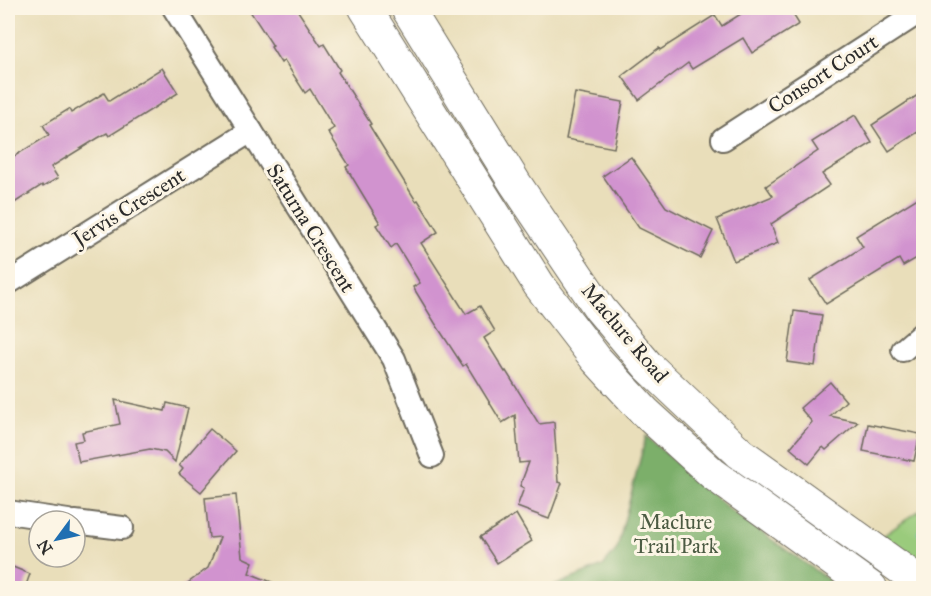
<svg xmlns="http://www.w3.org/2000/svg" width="931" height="596" viewBox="0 0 931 596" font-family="'IM FELL Great Primer',serif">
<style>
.green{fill:#9acb7b;stroke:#627b53;stroke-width:1.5}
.forest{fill:#7baf6b;stroke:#536d4b;stroke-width:1.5}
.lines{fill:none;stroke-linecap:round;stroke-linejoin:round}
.stream{stroke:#4dafcc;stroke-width:7}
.building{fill:#d193cf}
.street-casing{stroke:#6e6a5d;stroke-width:26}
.secondary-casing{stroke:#6e6a5d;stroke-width:34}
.street{stroke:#fff;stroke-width:22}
.secondary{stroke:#fff;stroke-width:32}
.labels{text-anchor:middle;stroke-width:6;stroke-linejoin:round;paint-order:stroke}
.street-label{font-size:21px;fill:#2b2b2b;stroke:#fcf5e5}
.park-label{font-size:21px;fill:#4c5b43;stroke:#fcf5e5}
</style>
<rect width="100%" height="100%" fill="#fcf5e5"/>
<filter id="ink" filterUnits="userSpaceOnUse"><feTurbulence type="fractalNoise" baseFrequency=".0167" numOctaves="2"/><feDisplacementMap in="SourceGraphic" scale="12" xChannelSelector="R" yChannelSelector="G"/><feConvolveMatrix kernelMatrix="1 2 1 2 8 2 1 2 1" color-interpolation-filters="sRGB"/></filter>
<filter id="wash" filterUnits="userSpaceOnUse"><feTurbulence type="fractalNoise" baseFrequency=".008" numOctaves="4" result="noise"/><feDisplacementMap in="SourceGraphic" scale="24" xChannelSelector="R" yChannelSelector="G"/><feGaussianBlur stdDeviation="1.35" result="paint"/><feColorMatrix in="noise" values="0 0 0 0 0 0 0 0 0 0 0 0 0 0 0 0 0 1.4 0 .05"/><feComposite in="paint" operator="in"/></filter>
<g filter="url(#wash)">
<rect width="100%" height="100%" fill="#e9deba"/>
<!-- green -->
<path class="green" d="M923,508v55l-40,-27z"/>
<!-- forest -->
<path class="forest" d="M646,436l84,74 110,78h-291l54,-22 14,-17z"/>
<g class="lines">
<!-- stream -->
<path class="stream" d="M921,533l3,-1"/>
</g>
<g id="blocks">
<!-- building -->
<g class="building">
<path d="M248,8h48l25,38 3,-2 16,26 -2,2 33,52 -2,1 47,76 2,-1 20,32 -17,11 45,71 14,-8 15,25 -11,7 21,34 1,-1 33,53 15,-2 4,60 4,1 -13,36 -32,-12 7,-19 -4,-2 9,-24 -10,1 -4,-48 -13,8 -36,-59 -3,2 -28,-43 -22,-36 7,-4 -24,-39 -5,4 -15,-23 4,-2 -34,-56 3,-2 -21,-33 6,-4 -24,-39 -5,4 -21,-33 -3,3 -10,-16 2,-1z"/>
<path d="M750,8h39l10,16 -47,29 -9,-15 -51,31 -4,-6 -49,37 -17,-24 37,-28 1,2 55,-35 7,11z"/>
<path d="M162,68l16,25 -69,43 -2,-3 -9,5 -47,29 7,11 -15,9 -1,-2 -34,22v-47l41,-25 -6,-10 26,-16 2,4 33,-20 5,8z"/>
<path d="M924,91v37l-35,23 -17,-26z"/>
<path d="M575,93l48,9 -9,46 -48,-9z"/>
<path d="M855,115l17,28 -50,31 8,11 -59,39 7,19 -44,18 -17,-42 56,-23 -7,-10 52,-35 -6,-9z"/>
<path d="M631,157l35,50 47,24 -13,27 -61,-30 -36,-52z"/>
<path d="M924,194v60l-21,12 -4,-7 -73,45 -16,-24 53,-33 -7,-11z"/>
<path d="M794,311l28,4 -7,51 -28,-4z"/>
<path d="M830,382l16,19 -16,15 28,6 -32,28 -3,-3 -14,17 -19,-16 22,-26 -12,-14z"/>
<path d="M115,400l50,11 2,-8 21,5 -13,54 -10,-10 -15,-3 -71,13 -5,-20 10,-2 -2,-8 38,-8z"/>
<path d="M868,424l52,10 -6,27 -51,-10z"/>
<path d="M210,429l26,22 -35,41 -22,-18 4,-5 -4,-4z"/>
<path d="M236,495l6,62 11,5 -4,11 35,14v1h-103l27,-20 12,-31 -11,1 -4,-40z"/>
<path d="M516,514l16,27 -35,22 -17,-26z"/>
<path d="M8,565l22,9 -5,14h-17z"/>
</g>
</g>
</g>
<g filter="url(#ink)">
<use href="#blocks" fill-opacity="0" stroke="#6e6a5d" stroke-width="1.5"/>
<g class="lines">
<defs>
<g id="street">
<path d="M174,8l220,351 38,97"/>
<path d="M723,139l201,-130"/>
<path d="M8,283l243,-152"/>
<path d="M903,350l21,-18"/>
<path d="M8,512l60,9"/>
<path d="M75,522l47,6"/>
</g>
<g id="secondary">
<path d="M365,8l174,277 57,74 49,53 68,62 158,114"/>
<path d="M407,8l108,175 85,126 48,57 92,87 184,132"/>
</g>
</defs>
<!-- street casing -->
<use href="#street" class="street-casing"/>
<!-- secondary casing -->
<use href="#secondary" class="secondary-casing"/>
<!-- street -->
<use href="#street" class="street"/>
<!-- secondary -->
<use href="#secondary" class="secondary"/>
</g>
</g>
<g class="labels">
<!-- street labels -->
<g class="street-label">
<text transform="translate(823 74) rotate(-33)" y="7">Consort Court</text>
<text transform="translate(129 207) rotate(-32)" y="7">Jervis Crescent</text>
<text transform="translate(311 228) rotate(58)" y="7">Saturna Crescent</text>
<text transform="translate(625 333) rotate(50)" y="7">Maclure Road</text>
</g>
<!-- park labels -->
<g class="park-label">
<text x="676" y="529">Maclure<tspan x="676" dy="24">Trail Park</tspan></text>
</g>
</g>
<!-- margin -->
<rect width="931" height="596" fill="none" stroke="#fcf5e5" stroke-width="30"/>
<!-- north arrow -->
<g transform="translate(57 539) rotate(237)"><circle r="28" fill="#fcf5e5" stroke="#a8a49b" stroke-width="1.5"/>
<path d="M0-4.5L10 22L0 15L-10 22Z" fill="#1f6fb2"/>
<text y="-9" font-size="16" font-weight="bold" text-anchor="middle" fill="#2b2b2b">N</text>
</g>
</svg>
